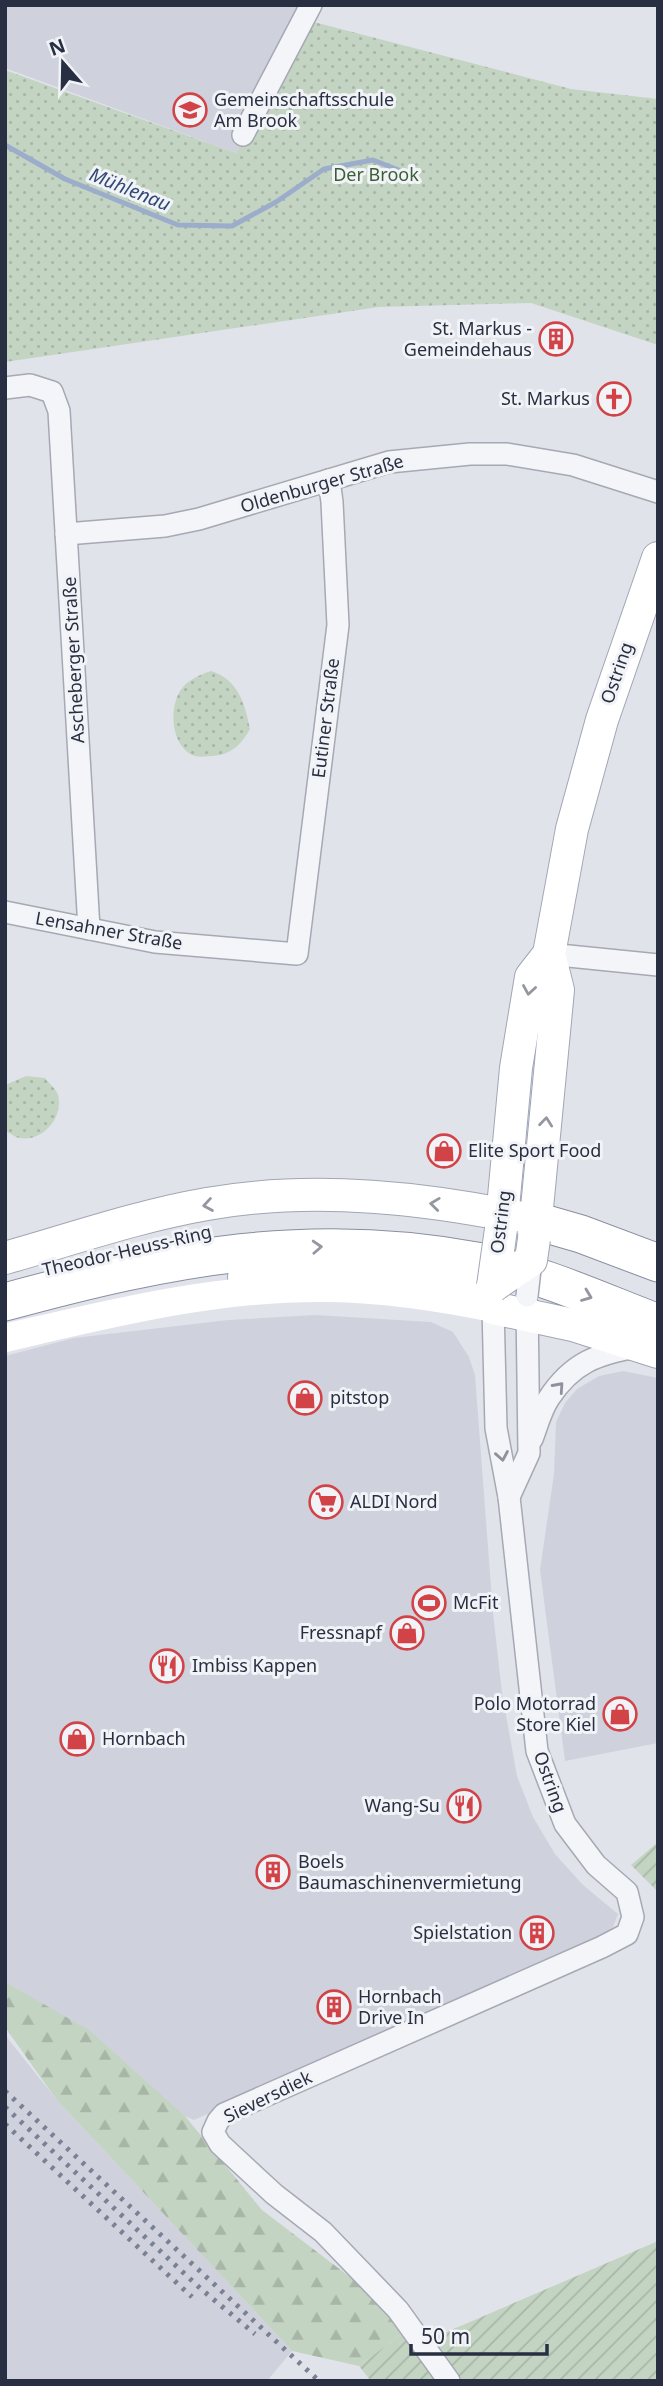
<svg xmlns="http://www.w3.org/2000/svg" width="663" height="2386" viewBox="0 0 663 2386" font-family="'Noto Sans',sans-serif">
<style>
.built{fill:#cfd2dc}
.forest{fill:url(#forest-firs)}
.park{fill:url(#park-dots)}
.garden{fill:url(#garden-furrows)}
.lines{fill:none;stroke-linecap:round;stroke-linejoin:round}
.stream{stroke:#9badcb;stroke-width:5}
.street-casing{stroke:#a6a9b4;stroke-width:24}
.primary-casing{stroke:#a0a6b6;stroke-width:34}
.highway-casing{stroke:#888fa1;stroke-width:39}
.street{stroke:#f4f5f8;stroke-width:21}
.secondary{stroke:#fff;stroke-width:28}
.primary{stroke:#fff;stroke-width:32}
.highway{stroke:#fff;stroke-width:37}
.rail{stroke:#7a8194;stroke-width:5;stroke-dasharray:3.5 7;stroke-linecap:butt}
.street-bridge-casing{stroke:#a6a9b4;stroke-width:24;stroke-linecap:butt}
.primary-bridge-casing{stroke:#a0a6b6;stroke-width:34;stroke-linecap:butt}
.street-bridge{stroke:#f4f5f8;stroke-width:21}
.primary-bridge{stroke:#fff;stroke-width:32}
.oneway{stroke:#9497a0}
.oneway2{stroke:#8e929d}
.labels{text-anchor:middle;stroke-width:6;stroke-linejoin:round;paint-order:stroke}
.poi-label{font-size:18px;fill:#292f42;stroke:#f1f3f7;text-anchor:start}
.park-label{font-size:18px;fill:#395e36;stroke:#f1f3f7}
.street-label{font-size:18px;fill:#292f42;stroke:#f1f3f7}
.water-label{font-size:19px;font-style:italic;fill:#314977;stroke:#f1f3f7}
</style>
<defs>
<pattern id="forest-firs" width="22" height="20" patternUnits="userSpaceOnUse" patternTransform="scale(1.75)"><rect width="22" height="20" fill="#c4d4c2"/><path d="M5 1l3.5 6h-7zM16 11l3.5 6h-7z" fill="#a8b6a8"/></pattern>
<pattern id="park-dots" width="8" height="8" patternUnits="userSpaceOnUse" patternTransform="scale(1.75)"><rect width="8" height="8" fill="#c4d4c2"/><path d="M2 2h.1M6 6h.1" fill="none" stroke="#a8b6a8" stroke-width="1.8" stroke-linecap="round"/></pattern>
<pattern id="garden-furrows" width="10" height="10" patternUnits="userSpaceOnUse" patternTransform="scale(1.75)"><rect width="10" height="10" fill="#c4d4c2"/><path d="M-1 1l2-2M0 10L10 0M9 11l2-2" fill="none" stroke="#a8b6a8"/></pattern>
</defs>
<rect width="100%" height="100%" fill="#e1e3ea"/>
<!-- built -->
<g class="built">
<path d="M5,5h311l-6,16 -74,132 -231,-85z"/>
<path d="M315,1315l116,7 22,10 16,25 6,18 18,238 9,80 15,83 16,41 22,37 28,31 35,29 -5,13 -14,11 -405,182 -9,-4 -180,-134v-626l69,-18 154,-18z"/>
<path d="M623,1371l35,7v365l-93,18 -25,-191 14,-96 2,-52 9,-19 12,-14 22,-13z"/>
<path d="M5,2035l51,64 236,252 -25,30h-262z"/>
</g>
<!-- forest -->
<path class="forest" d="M5,1982l84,48 96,86 77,94 151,115 -54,41 -67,-15 -236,-252 -51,-72z"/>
<!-- park -->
<g class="park">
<path d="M310,21l261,68 87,10v246l-127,-42 -152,4 -374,55v-292l231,83z"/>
<path d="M211,671c27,8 34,33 39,58 -9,16 -18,25 -37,27 -6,0 -15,2 -21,-1 -21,-11 -23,-46 -12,-64 7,-11 19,-16 31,-20z"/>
<path d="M26,1076l19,2c4,5 11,11 13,17 6,22 -15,47 -38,43 -4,0 -10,-5 -15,-7v-46z"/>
</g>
<!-- garden -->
<g class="garden">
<path d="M658,1842v50l-27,-27z"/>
<path d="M658,2241v140h-287l-12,-15 54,-41 15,15z"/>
</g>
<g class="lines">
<!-- stream -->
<path class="stream" d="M5,145l60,34 113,46 54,1 44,-24 48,-33 49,-9 28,11"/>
<defs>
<g id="street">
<path d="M243,135l68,-130"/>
<path d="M5,388l25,-3 22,7 7,19 30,518"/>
<path d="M66,534l99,-8 34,-7 190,-57 81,-8h37l66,11 85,27"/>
<path d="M5,912l150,30 142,12 41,-329 -6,-123 -3,-22"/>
<path d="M549,954l109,11"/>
<path d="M532,1439c5,-13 9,-29 17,-41 23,-35 48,-44 87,-51"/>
<path d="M509,1497l20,-44 -2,-149"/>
<path d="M449,2381l-51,-71 -75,-78 -49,-38 -54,-50 -7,-12 5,-11 6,-7 378,-167 25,-13 6,-17 -6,-25 -31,-27 -31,-41 -28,-73 -28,-254 -13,-69 -3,-120"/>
</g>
<g id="primary">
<path d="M501,1229l15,-161 15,-91 18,-23"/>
<path d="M534,1239l24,-249 -9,-36 23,-125 30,-109 56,-162"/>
<path d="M5,1258c67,-19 133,-42 202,-54 108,-19 222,-6 329,17"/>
<path d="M244,1277c49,-3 98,-7 147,-2 35,4 67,12 102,11v22l80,17 85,27"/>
</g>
<g id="highway">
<path d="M536,1221l45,13 77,29"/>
<path d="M5,1302c165,-45 306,-73 477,-40 60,12 118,39 176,61"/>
</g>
</defs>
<!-- street casing -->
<use href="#street" class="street-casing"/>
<!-- primary casing -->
<use href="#primary" class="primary-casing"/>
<!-- highway casing -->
<use href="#highway" class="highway-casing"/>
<!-- street -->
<use href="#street" class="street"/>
<!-- secondary -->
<path class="secondary" d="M5,1338c107,-25 215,-52 325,-50 55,1 109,9 163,20"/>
<!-- primary -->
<use href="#primary" class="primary"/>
<!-- highway -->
<use href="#highway" class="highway"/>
<!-- rail -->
<g class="rail">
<path d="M5,2091l314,290"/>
<path d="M5,2107l196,182 54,45"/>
<path d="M5,2124l187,173"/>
</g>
<defs>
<path id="street-bridge" d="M527,1296l4,-36"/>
<g id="primary-bridge">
<path d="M493,1286l38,-26 3,-21"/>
<path d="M493,1286l8,-57"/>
</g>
</defs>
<!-- street-bridge casing -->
<use href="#street-bridge" class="street-bridge-casing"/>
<!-- primary-bridge casing -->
<use href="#primary-bridge" class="primary-bridge-casing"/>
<!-- street-bridge -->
<use href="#street-bridge" class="street-bridge"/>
<!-- primary-bridge -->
<use href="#primary-bridge" class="primary-bridge"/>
</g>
<!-- one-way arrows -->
<defs><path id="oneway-chevron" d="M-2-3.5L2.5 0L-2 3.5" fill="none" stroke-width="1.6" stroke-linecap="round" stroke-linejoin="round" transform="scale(1.75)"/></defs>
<g class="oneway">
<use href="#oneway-chevron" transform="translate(529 990) rotate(99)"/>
<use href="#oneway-chevron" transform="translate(546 1122) rotate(-84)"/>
<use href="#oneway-chevron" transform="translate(435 1204) rotate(-173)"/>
<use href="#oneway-chevron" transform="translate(208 1205) rotate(171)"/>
<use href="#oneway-chevron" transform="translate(317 1247) rotate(-3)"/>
<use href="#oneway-chevron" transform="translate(587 1296) rotate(21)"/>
</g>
<g class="oneway2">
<use href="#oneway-chevron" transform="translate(559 1387) rotate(-48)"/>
<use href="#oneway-chevron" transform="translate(502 1456) rotate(80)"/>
</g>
<!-- icons -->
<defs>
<symbol id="school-ring" viewBox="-11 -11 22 22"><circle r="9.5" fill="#f1f3f7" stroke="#d24348" stroke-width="1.5"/><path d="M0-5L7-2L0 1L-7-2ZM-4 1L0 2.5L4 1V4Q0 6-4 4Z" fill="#d24348"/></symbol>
<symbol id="building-ring" viewBox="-11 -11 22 22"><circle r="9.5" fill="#f1f3f7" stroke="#d24348" stroke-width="1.5"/><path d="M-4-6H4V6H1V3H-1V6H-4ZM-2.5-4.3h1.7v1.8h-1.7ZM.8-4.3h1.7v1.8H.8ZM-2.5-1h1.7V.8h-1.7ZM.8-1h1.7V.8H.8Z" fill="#d24348"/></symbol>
<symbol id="church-ring" viewBox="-11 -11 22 22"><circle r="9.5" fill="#f1f3f7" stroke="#d24348" stroke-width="1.5"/><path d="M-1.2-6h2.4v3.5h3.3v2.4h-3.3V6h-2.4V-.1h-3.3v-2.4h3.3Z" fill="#d24348"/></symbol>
<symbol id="shop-ring" viewBox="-11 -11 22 22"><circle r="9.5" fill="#f1f3f7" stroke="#d24348" stroke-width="1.5"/><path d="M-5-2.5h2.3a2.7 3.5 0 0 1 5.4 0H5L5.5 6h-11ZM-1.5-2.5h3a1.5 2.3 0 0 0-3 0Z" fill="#d24348"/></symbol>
<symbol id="supermarket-ring" viewBox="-11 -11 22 22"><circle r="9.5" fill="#f1f3f7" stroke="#d24348" stroke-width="1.5"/><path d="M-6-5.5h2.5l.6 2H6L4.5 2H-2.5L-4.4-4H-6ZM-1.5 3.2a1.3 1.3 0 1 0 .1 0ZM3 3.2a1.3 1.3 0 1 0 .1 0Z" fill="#d24348"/></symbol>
<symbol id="stadium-ring" viewBox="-11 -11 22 22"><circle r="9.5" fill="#f1f3f7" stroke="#d24348" stroke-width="1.5"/><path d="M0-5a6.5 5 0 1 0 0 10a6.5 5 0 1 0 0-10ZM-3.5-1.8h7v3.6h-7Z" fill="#d24348"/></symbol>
<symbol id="restaurant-ring" viewBox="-11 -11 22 22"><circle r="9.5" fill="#f1f3f7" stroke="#d24348" stroke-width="1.5"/><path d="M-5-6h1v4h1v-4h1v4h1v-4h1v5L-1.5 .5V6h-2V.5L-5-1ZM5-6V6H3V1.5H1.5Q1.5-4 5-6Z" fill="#d24348"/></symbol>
</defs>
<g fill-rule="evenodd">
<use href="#school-ring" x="171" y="91" width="38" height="38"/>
<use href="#building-ring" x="537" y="320" width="38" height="38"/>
<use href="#church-ring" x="595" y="380" width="38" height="38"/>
<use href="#shop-ring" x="425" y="1132" width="38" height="38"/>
<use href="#shop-ring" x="286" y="1379" width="38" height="38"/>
<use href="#supermarket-ring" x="307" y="1483" width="38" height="38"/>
<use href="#stadium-ring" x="410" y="1584" width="38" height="38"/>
<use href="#shop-ring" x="388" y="1614" width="38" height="38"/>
<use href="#restaurant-ring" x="148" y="1647" width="38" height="38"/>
<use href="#shop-ring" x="601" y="1695" width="38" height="38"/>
<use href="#shop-ring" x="58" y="1720" width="38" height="38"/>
<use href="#restaurant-ring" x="445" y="1787" width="38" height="38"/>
<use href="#building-ring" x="254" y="1853" width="38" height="38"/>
<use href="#building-ring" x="518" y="1914" width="38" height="38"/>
<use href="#building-ring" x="315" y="1988" width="38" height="38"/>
</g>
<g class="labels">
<!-- poi labels -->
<g class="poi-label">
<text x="214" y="106">Gemeinschaftsschule<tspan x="214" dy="21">Am Brook</tspan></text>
<text x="532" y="335" text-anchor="end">St. Markus -<tspan x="532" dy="21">Gemeindehaus</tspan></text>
<text x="590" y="405" text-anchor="end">St. Markus</text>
<text x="468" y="1157">Elite Sport Food</text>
<text x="330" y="1404">pitstop</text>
<text x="350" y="1508">ALDI Nord</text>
<text x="453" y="1609">McFit</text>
<text x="382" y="1639" text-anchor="end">Fressnapf</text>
<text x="192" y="1672">Imbiss Kappen</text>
<text x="596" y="1710" text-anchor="end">Polo Motorrad<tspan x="596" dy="21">Store Kiel</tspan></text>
<text x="102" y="1745">Hornbach</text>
<text x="440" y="1812" text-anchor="end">Wang-Su</text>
<text x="298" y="1868">Boels<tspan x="298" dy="21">Baumaschinenvermietung</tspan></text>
<text x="512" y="1939" text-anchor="end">Spielstation</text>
<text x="358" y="2003">Hornbach<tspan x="358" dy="21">Drive In</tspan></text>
</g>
<!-- park labels -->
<g class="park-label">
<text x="376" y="181">Der Brook</text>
</g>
<!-- street labels -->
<g class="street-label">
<text transform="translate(322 484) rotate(-16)" y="6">Oldenburger Straße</text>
<text transform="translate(74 660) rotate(-93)" y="6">Ascheberger Straße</text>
<text transform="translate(617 673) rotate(-71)" y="6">Ostring</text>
<text transform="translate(326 718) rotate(-83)" y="6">Eutiner Straße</text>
<text transform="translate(109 931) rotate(10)" y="6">Lensahner Straße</text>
<text transform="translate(501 1222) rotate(-83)" y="6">Ostring</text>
<text transform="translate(127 1251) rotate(-13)" y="6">Theodor-Heuss-Ring</text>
<text transform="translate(550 1782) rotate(70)" y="6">Ostring</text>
<text transform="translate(268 2097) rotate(-26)" y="6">Sieversdiek</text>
</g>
<!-- water labels -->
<g class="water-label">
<text transform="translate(130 189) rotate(22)" y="7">Mühlenau</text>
</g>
</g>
<!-- border -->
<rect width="663" height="2386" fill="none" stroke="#292f42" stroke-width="14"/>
<!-- north arrow -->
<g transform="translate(63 63) rotate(340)" stroke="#f1f3f7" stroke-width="5" paint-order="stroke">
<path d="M0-5L12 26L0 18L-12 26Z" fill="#292f42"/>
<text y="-10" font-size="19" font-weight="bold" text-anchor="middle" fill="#292f42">N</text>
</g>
<!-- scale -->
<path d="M411 2344v10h136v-10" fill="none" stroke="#292f42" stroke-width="3.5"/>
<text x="421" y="2344" font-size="21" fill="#292f42" stroke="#f1f3f7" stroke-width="5" paint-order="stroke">50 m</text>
</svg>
